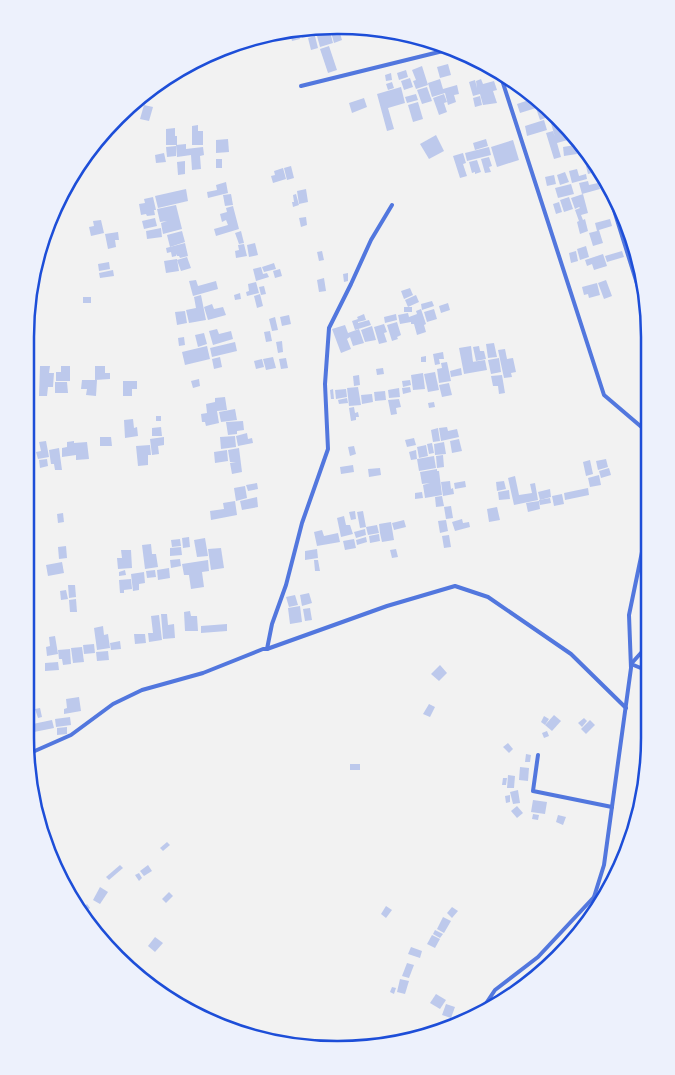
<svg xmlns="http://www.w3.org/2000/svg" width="675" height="1075" viewBox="0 0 675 1075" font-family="Roboto,sans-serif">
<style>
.building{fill:#bdc9ec}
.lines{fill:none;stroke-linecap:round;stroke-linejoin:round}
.minor{stroke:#5277de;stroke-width:4}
.rim{fill:none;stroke:#1d4ed8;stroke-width:2.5}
</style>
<rect width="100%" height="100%" fill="#f2f2f2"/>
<!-- building -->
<g class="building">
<path d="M299,28l19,1 1,5 -17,4z"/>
<path d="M321,29l12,1 -11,3z"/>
<path d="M297,30l3,9 -8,2 -2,-9z"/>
<path d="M337,30h2l3,10 -8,3 -3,-11z"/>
<path d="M330,32l3,11 -13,4 -3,-11z"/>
<path d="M315,36l3,12 -7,2 -3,-12z"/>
<path d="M329,46l8,24 -9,3 -8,-24z"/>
<path d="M448,64l3,11 -11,3 -3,-11z"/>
<path d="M422,66l6,19 -12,4 -3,-8 3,-1 -4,-10z"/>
<path d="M406,70l2,7 -9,3 -2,-7z"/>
<path d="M391,73l1,7 -6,1 -1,-6z"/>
<path d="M410,78l3,9 -9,3 -3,-9z"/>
<path d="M440,79l3,10 14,-4 2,9 -5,1 2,7 -8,3 -3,-12 -13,4 -4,-14z"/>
<path d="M481,79l2,5 11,-3 3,9 -4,1 4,12 -14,2 -3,-11 -7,2 -4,-14 6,-2 2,8 -1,-7z"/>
<path d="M392,82l2,6 -6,2 -2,-6z"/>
<path d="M401,87l4,16 -17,5 6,21 -7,2 -10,-37z"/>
<path d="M427,87l5,14 -10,3 -5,-14z"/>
<path d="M530,92l16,18 2,7 -8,3 -4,-12 -16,5 -3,-9 15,-5z"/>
<path d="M416,94l2,6 -11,3 -2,-6z"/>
<path d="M444,94l3,8 -3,1 3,9 -8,3 -6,-17z"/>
<path d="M480,96l2,9 -7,2 -2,-9z"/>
<path d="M364,98l3,9 -15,6 -3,-10z"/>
<path d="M418,102l5,17 -10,3 -5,-17z"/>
<path d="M144,105l9,2 -4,14 -9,-2z"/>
<path d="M554,119l5,6 2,7 3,-1 7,8 -14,4 4,14 -7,2 -8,-26 7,-2 2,6 -5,-17z"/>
<path d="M544,120l3,10 -20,6 -2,-10z"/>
<path d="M198,125v6h5v14h-11v-19z"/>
<path d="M175,128v8h2v9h-11v-16z"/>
<path d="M436,135l8,16 -15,8 -9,-15z"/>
<path d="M228,139l1,13 -13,1v-13z"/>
<path d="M486,139l2,7 -13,4 -2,-7z"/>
<path d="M513,140l6,20 -22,7 -6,-20z"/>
<path d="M186,144v5l17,-2 1,8 -4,1 1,13 -9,1 -1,-15 -14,2 -1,-12z"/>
<path d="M575,145l2,9 -13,2 -1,-9z"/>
<path d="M176,146v10l-9,1 -1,-10z"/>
<path d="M489,147l2,8 -24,6 -2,-8z"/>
<path d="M164,153l2,9 -10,1 -1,-8z"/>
<path d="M463,153l3,10 -3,1 4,12 -7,2 -7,-22z"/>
<path d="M489,157l3,9 -3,1 2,5 -6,1 -4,-14z"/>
<rect x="216" y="159" width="6" height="9"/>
<path d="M477,160l4,12 -6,2v-2l-3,1 -3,-11z"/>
<path d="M185,161v13l-7,1 -1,-13z"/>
<path d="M593,165l2,7 -7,2 -2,-8z"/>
<path d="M291,166l3,12 -7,2 -3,-12z"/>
<path d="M283,168l3,11 -13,4 -2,-7 4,-1 -1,-4z"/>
<path d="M577,169l2,7 7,-2 1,5 -15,4 -3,-12z"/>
<path d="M565,172l4,10 -9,3 -3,-10z"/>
<path d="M554,175l2,9 -9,2 -2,-9z"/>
<path d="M588,181l1,4 9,-2 2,6 -18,5 -3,-11z"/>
<path d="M226,182l2,11 -20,5 -1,-6 10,-2 -1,-5z"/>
<path d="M571,184l3,10 -16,4 -3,-10z"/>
<path d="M186,189l2,12 -30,7 -3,-12z"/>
<path d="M306,189l2,13 -9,2 -2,-13z"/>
<path d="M231,194l2,11 -8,1 -2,-11z"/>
<path d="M296,194l3,11 -6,2 -1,-5h2l-1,-7z"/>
<path d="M583,194l5,19 -7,2 2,5 2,-1 3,12 -8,3 -3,-12 2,-1 -4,-11 5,-2 -1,-1 -4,2 -4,-11z"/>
<path d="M153,197l3,13h-2l1,5 -8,1 -1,-2 -5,1 -2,-11 6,-1 -1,-4z"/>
<path d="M569,197l4,12 -9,3 -4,-12z"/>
<path d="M559,202l3,10 -6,2 -3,-10z"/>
<path d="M176,205l6,24 -19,5 -2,-11 6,-2 -7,1 -3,-13z"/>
<path d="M233,206l6,23 -23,7 -2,-7 14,-4 -2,-5 -4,2 -2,-8 7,-2 -1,-4z"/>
<path d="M306,217l1,8 -6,2 -2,-9z"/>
<path d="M155,218l2,8 -13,3 -2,-8z"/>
<path d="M610,219l2,7 -13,4 4,13 -10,3 -4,-13 8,-2 -2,-8z"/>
<path d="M101,220l3,13 -13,3 -2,-9 5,-1 -1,-5z"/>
<path d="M161,228l1,9 -15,2 -1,-8z"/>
<path d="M182,231l3,11 -15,5 -3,-12z"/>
<path d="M241,231l3,12 -5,1 -4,-11z"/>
<path d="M118,232l1,8h-4l1,7 -8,2 -3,-15z"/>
<path d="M185,243l3,13 -8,2 -1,-2h-2l-1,-2v2l-4,1 -1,-5 -4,1 -1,-5z"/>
<path d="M255,243l3,12 -9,2 -2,-12z"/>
<path d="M244,244l3,12 -11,2 -1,-7 4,-1 -1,-5z"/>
<path d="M586,246l3,11 -9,3 -3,-11z"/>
<path d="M322,251l2,9 -5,1 -2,-9z"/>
<path d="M576,251l2,10 -7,2 -2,-10z"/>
<path d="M622,251l2,6 -17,5 -2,-6z"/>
<path d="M603,254l4,12 -13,4 -2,-6 -5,2 -2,-6z"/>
<path d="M187,257l4,11 -10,3 -4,-11z"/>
<path d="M177,259l2,12 -13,2 -2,-12z"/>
<path d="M109,262l1,7 -11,2 -1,-7z"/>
<path d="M274,263l2,6 -12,3 -2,-5z"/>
<path d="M261,267l2,7 4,-1 2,4 -13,4 -3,-12z"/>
<path d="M280,269l2,7 -7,2 -2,-7z"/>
<path d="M113,270l1,6 -14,2 -1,-5z"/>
<path d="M348,273v8l-4,1 -1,-8z"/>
<path d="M324,278l2,13 -7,1 -2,-12z"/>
<path d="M196,280l2,6 18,-5 2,8 -25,7 -4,-15z"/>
<path d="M606,280l6,16 -8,3 -6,-16z"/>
<path d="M256,282l3,11 -12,3 -1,-4 3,-1 -1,-7z"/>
<path d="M597,283l3,12 -11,3 -1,-4 -4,1 -2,-8z"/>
<path d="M264,286l2,8 -5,1 -2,-8z"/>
<path d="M410,288l3,7 -9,4 -3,-8z"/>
<path d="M240,293l1,6 -6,1 -1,-5z"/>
<path d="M260,294l3,12 -6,2 -3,-12z"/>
<path d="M201,295l5,25 -17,3 -3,-13 10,-2 -2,-11z"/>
<path d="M416,295l3,7 -11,5 -3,-7z"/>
<rect x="83" y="297" width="8" height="6"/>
<path d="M432,301l2,5 -12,4 -1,-6z"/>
<path d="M448,303l2,7 -9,3 -2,-7z"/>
<path d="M212,304l2,5 9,-2 3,8 -18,5 -4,-13z"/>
<rect x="404" y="307" width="8" height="5"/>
<path d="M421,309l5,15 -2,1 2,7 -9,3 -3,-11h-3v-2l-11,2 -2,-9 10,-2 1,4 8,-3 -1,-3z"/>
<path d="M434,309l3,10 -10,3 -3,-10z"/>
<path d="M185,311l2,12 -10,2 -2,-13z"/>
<path d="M364,314l2,6 -8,2v1l11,-3 2,5 -16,5 -3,-9 6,-2 -1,-2z"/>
<path d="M396,314l1,6 -12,3 -1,-6z"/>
<path d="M289,315l2,9 -9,2 -2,-9z"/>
<path d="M275,317l3,13 -6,1 -3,-12z"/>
<path d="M397,322l4,13 -4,2 1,2 -6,2 -5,-16z"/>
<path d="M384,324l3,8 -3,1 3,9 -8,2 -5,-17z"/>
<path d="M345,325l3,8 11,-4 5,14 -11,3 -3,-9 -3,2 4,10 -10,4 -9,-24z"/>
<path d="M372,326l4,14 -11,2 -4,-12z"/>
<path d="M217,329l2,5 12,-3 2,8 -20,6 -4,-14z"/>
<path d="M270,331l2,10 -6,1 -2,-10z"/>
<path d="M204,333l3,11 -9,3 -3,-12z"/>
<path d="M184,337l1,8 -6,1 -1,-8z"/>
<path d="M282,341l1,11 -5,1 -2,-11z"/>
<path d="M235,342l2,9 -25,6 -2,-9z"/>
<path d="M494,343l3,14 -9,1 -2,-14z"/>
<path d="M207,346l3,13 -25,6 -3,-13z"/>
<path d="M471,346l2,16h-1l13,-2 2,10 -23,4 -5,-26z"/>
<path d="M479,346l1,5h4l2,8 -10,2 -3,-14z"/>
<path d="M505,349l2,10 6,-1 3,14 -5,1 1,4 -8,1 -6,-28z"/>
<path d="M443,352l1,7h-5l1,5 -5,1 -2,-11z"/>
<path d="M426,356v6h-5v-5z"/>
<path d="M220,357l2,10 -8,2 -2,-10z"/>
<path d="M273,357l3,11 -10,2 -3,-11z"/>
<path d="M286,358l2,10 -7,1 -2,-10z"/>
<path d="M499,358l2,14 -10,2 -3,-14z"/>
<path d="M262,359l2,8 -8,2 -2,-8z"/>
<path d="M447,362l4,19 -12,2 -2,-14 5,-1 -1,-5z"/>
<path d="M40,366h10l-1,7h5l-1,14h-5l-1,9h-8z"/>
<path d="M61,366h9v15h-14v-9h5z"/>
<path d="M95,366h10v7h5v6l-15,1z"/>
<path d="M383,368l1,6 -7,1 -1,-6z"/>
<path d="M461,368l1,7 -11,2 -1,-6z"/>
<path d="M435,372l4,18 -11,2 -4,-18z"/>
<path d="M423,373l2,16 -12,1 -2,-15z"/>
<path d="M359,375l1,10 -6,1 -1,-10z"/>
<path d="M502,375l3,18 -6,1 -1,-8h-5l-2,-10z"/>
<path d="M199,379l1,7 -7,2 -2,-7z"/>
<path d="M82,380h15l-1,16 -10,-1 1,-6h-6z"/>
<path d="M410,380l1,5 -8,2 -1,-6z"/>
<path d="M123,381h14v8h-5v7h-9z"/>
<path d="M55,382h12l1,11h-13z"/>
<path d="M449,383l3,12 -10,2 -3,-12z"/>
<path d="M358,387l3,18 -12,1 -2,-18z"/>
<path d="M410,387l1,5 -8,2 -1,-6z"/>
<path d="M399,388l1,9 -11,1 -1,-8z"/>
<path d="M333,389l1,10h-3l-1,-9z"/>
<path d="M346,389l1,8 -11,2 -1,-9z"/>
<path d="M385,391l1,9 -11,1 -1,-9z"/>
<path d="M372,394l1,8 -11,2 -1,-9z"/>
<path d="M225,397l2,13 -10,1 2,12 -13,3 -1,-4h-3l-1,-8 6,-1 -1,-9 9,-2v-4z"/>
<path d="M347,398l1,5 -9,1 -1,-4z"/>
<path d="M399,399l2,8 -5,1 1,6 -6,1 -3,-15z"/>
<path d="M434,402l1,5 -6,1 -1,-5z"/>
<path d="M354,407l1,6 3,-1 1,5h-3v3l-5,1 -2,-13z"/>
<path d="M235,409l2,11 -16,2 -2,-10z"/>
<rect x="156" y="416" width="5" height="5"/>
<path d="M133,419l1,9 3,-1 1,9 -13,2 -1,-18z"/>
<path d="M243,421l1,9 -7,1v3l-9,1 -2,-13z"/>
<path d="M161,427l1,9h-10v-8z"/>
<path d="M447,427l1,4 9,-2 2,8 -18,4 -2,-13z"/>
<path d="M438,428l2,13 -7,1 -2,-12z"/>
<path d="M247,433l1,6 4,-1 1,5 -15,3 -2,-10z"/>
<path d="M235,436l1,11 -15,2 -1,-12z"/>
<path d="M100,437h11l1,9h-12z"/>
<path d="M164,437v8l-6,1 1,8 -7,1 -2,-16z"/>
<path d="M414,438l2,7 -9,2 -2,-7z"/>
<path d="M459,439l3,12 -10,2 -2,-12z"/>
<path d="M46,441l3,16 -11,2 -2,-7 5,-1 -2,-9z"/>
<path d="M74,441v2l13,-1 2,17 -13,1v-5l-14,2v-9l5,-1v-5z"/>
<path d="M444,442l2,12 -11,1 -1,-11z"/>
<path d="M432,443l2,10 -5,1 -2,-10z"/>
<path d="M150,445l1,10h-3v10l-10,1 -2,-20z"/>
<path d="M426,445l2,11 -9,2 -2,-11z"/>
<path d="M354,446l2,8 -6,2 -2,-9z"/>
<path d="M59,448l3,22h-7l-1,-6h-3l-2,-14z"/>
<path d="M239,448l3,24 -10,2 -2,-11 6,-1h-6l-2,-12z"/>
<path d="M227,450l1,11 -13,2 -1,-11z"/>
<path d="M416,450l1,9 -6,1 -2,-8z"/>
<path d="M443,455l1,12 -7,1 -1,-12z"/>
<path d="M434,456l2,12 -17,3 -2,-12z"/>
<path d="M47,459l1,7 -8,2 -1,-8z"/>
<path d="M606,459l2,8 -10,3 -2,-9z"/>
<path d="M590,460l3,14 -7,2 -3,-14z"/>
<path d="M353,465l1,7 -13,2 -1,-7z"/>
<path d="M380,468l1,7 -12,2 -1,-8z"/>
<path d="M609,468l2,7 -10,3 -2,-7z"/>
<path d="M437,469v2h2l3,24 -17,3 -2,-13 7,-2 -8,1 -2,-12z"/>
<path d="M599,475l2,10 -11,2 -2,-9z"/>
<path d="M515,476l4,19 13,-2 -2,-9 5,-1 3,17 -24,5 -6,-27z"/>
<path d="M28,477h6l1,15h-7z"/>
<path d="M450,481l1,8 2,-1 1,6 -11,2 -2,-14z"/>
<path d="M465,481l1,6 -11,2 -1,-6z"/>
<path d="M504,481l2,8 -9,2 -1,-9z"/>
<path d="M257,483l1,6 -10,2 -2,-6z"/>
<path d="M245,486l2,12 -11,3 -2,-13z"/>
<path d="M588,488l1,7 -24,5 -1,-7z"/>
<path d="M550,489l1,8 -11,3 -2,-8z"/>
<path d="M509,490l1,9 -11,1 -1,-8z"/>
<path d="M422,492l1,6 -8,1v-6z"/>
<path d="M562,494l2,10 -10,2 -2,-10z"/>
<path d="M442,496l2,10 -8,1 -1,-10z"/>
<path d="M257,497l1,10 -16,3 -2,-9z"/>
<path d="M550,498l1,5 -11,2 -1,-5z"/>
<path d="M235,501l2,14 -26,5 -1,-9 14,-2 -1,-6z"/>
<path d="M539,501l1,8 -12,3 -2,-9z"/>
<path d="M451,506l2,12 -7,1 -2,-12z"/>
<path d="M497,507l3,13 -11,2 -2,-13z"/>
<path d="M355,511l1,8 -5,1 -2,-8z"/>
<path d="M363,511l3,16 -6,1 -3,-16z"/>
<path d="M63,513l1,9 -6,1 -1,-9z"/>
<path d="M344,516l2,9h4l3,9 -12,3 -4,-19z"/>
<path d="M462,519l1,4 6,-1 1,5 -15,4 -3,-9z"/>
<path d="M404,520l2,7 -12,3 -2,-7z"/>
<path d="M446,520l2,11 -8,2 -2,-12z"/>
<path d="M391,522l3,18 -12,2 -2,-9 9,-2 -9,2 -1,-9z"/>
<path d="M377,525l2,8 -11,2 -2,-8z"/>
<path d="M365,529l1,6 -10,3 -2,-6z"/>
<path d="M322,530l2,6 14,-3 2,9 -23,4 -3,-14z"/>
<path d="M379,534l1,7 -10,2 -1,-7z"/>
<path d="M449,535l2,12 -7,1 -2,-12z"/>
<path d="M189,537l1,10 -7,1 -1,-10z"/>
<path d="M366,537l1,5 -10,3 -1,-5z"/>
<path d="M205,538l3,18 -11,1 -3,-17z"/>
<path d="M180,539l1,7 -9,1 -1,-7z"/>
<path d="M354,539l2,9 -11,2 -2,-9z"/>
<path d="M151,544l1,10h4l2,13 -13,2 -3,-24z"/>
<path d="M66,546l1,12 -8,1 -1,-12z"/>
<path d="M181,547l1,8 -12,1v-8z"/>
<path d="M221,548l3,20 -13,2 -3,-21z"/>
<path d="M317,549l1,9 -13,2v-9z"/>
<path d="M396,549l2,8 -6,1 -2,-8z"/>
<path d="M121,550h10l1,18 -14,1 -1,-11h5z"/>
<path d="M180,559l1,7 -10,2 -1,-8z"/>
<path d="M208,560l1,11 -7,1 2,15 -13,2 -2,-14h-5l-2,-11z"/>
<path d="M314,560h4l2,11h-5z"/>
<path d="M62,562l2,11 -16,3 -2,-11z"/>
<path d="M169,568l1,10 -12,2 -1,-10z"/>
<path d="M125,570l1,5 -7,1v-4z"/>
<path d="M155,570l1,7 -9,1 -1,-7z"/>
<path d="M144,572l1,11 -6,1v6l-6,1 -2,-17z"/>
<path d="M131,579l1,10 -8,1v3h-4l-1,-13z"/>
<path d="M68,585h7l1,12 -7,1z"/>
<path d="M66,590l2,9 -7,1 -1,-9z"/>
<path d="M309,593l3,10 -10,3 -2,-11z"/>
<path d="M295,595l3,10 -9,2 -3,-10z"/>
<path d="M76,599l1,13h-7l-1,-12z"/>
<path d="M300,606l2,16 -12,2 -2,-16z"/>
<path d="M310,608l2,12 -7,1 -2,-12z"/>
<path d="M190,611l1,5h6l1,15h-13l-1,-19z"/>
<path d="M161,614h6l1,11 6,-1 1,14 -12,1z"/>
<path d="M159,615l3,25 -13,2 -1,-9h5l-2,-17z"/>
<path d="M227,624v7l-26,2v-7z"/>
<path d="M103,626l1,9 4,-1 2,14 -13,2 -3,-22z"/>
<path d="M134,634h11l1,9 -11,1z"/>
<path d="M55,636l3,18 -11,2 -1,-9 4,-1 -1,-9z"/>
<path d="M120,641l1,8 -10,1 -1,-7z"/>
<path d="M94,644l1,9 -11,1 -1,-9z"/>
<path d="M82,647l2,15 -11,1 -2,-15z"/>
<path d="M70,649l1,15 -8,1 -1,-6h-3l-1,-9z"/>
<path d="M108,651l1,9 -12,1 -1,-9z"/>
<path d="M25,657h3l2,10h-5z"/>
<path d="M58,662l1,8 -14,1v-8z"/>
<path d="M440,665l7,8 -8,8 -8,-7z"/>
<path d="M25,668h5l1,7h-6z"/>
<path d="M79,697l2,14 -17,3v-5l3,-1 -1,-9z"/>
<path d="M429,704l6,3 -5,10 -7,-3z"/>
<path d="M40,708l2,9 -4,1 -3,-9z"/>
<path d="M554,715l7,6 -9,10 -7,-6z"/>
<path d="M544,716l5,3 -4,6 -4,-3z"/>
<path d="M70,717l1,8 -15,2 -1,-8z"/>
<path d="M584,718l3,3 -5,6 -4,-4z"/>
<path d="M52,720l2,8 -25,5 -1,-8z"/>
<path d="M590,720l5,5 -9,9 -5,-5z"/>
<path d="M67,727v7l-10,1v-7z"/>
<path d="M547,731l2,5 -5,2 -2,-5z"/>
<path d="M29,734l2,8 -5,1 -1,-8z"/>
<path d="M508,743l5,6 -4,4 -6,-6z"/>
<path d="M526,754l5,1 -1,7h-5z"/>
<rect x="350" y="764" width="10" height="6"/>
<path d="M520,767l9,1 -1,13 -9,-1z"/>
<path d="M508,775l7,1 -1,12h-7z"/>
<path d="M503,778h4l-1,7h-4z"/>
<path d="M518,790l2,13 -7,1 -3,-12z"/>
<path d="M510,795v7l-4,1 -1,-7z"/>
<path d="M533,800l14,2 -2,12 -14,-2z"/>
<path d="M517,806l6,7 -6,5 -6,-7z"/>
<path d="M533,814l6,1 -1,5 -6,-1z"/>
<path d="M558,815l8,2 -3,8 -7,-3z"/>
<path d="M167,842l3,3 -7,6 -3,-3z"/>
<path d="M120,865l3,3 -14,12 -3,-3z"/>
<path d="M148,865l4,6 -8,5 -4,-5z"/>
<path d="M139,873l3,5 -3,3 -4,-6z"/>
<path d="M100,887l8,5 -8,12 -7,-4z"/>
<path d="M169,892l4,4 -7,7 -4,-4z"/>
<path d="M87,904l3,4 -6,5 -4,-3z"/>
<path d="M386,906l6,4 -6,8 -5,-4z"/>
<path d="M452,907l6,4 -6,7 -5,-5z"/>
<path d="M443,917l8,4 -7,12 -7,-4z"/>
<path d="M435,930l8,4 -3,4 -7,-4z"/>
<path d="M432,935l8,4 -5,9 -8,-4z"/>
<path d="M155,937l8,6 -8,9 -7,-6z"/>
<path d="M411,947l11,4 -2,7 -12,-4z"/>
<path d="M407,963l7,2 -5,13 -7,-2z"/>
<path d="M154,978l8,8 -5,5 -8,-8z"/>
<path d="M400,979l9,2 -4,13 -8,-2z"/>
<path d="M392,987l4,1 -2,6 -4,-2z"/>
<path d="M436,994l10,6 -6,9 -10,-6z"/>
<path d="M446,1004l9,3 -4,11 -9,-3z"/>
<path d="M439,1024l7,3 -11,5z"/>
</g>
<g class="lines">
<!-- minor -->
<g class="minor">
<path d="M501,77l103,318 41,35"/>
<path d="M301,86l146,-36"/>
<path d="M603,175l46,147"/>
<path d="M44,236l8,-24"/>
<path d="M649,440l-4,-10 4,-20"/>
<path d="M267,649l5,-25 14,-39 16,-62 26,-74 -3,-65 4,-56 22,-44 20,-44 21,-35"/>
<path d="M648,671l-17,-7 17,-19"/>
<path d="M28,754l43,-19 42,-31 29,-14 61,-17 60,-24h4l120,-43 68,-20 33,11 83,57 55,54"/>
<path d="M538,755l-5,36 79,16"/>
<path d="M598,907l-4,-10 10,-32 27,-197 -2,-53 19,-92"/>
<path d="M481,1011l14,-21 43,-33 56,-60"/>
</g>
</g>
<!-- crop -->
<path d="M0 0H675V1075H0ZM337 34H338A303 303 0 0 1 641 337V738A303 303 0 0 1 338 1041H337A303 303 0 0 1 34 738V337A303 303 0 0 1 337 34Z" fill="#edf1fc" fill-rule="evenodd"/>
<path class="rim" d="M337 34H338A303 303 0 0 1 641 337V738A303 303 0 0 1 338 1041H337A303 303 0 0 1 34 738V337A303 303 0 0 1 337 34Z"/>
</svg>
